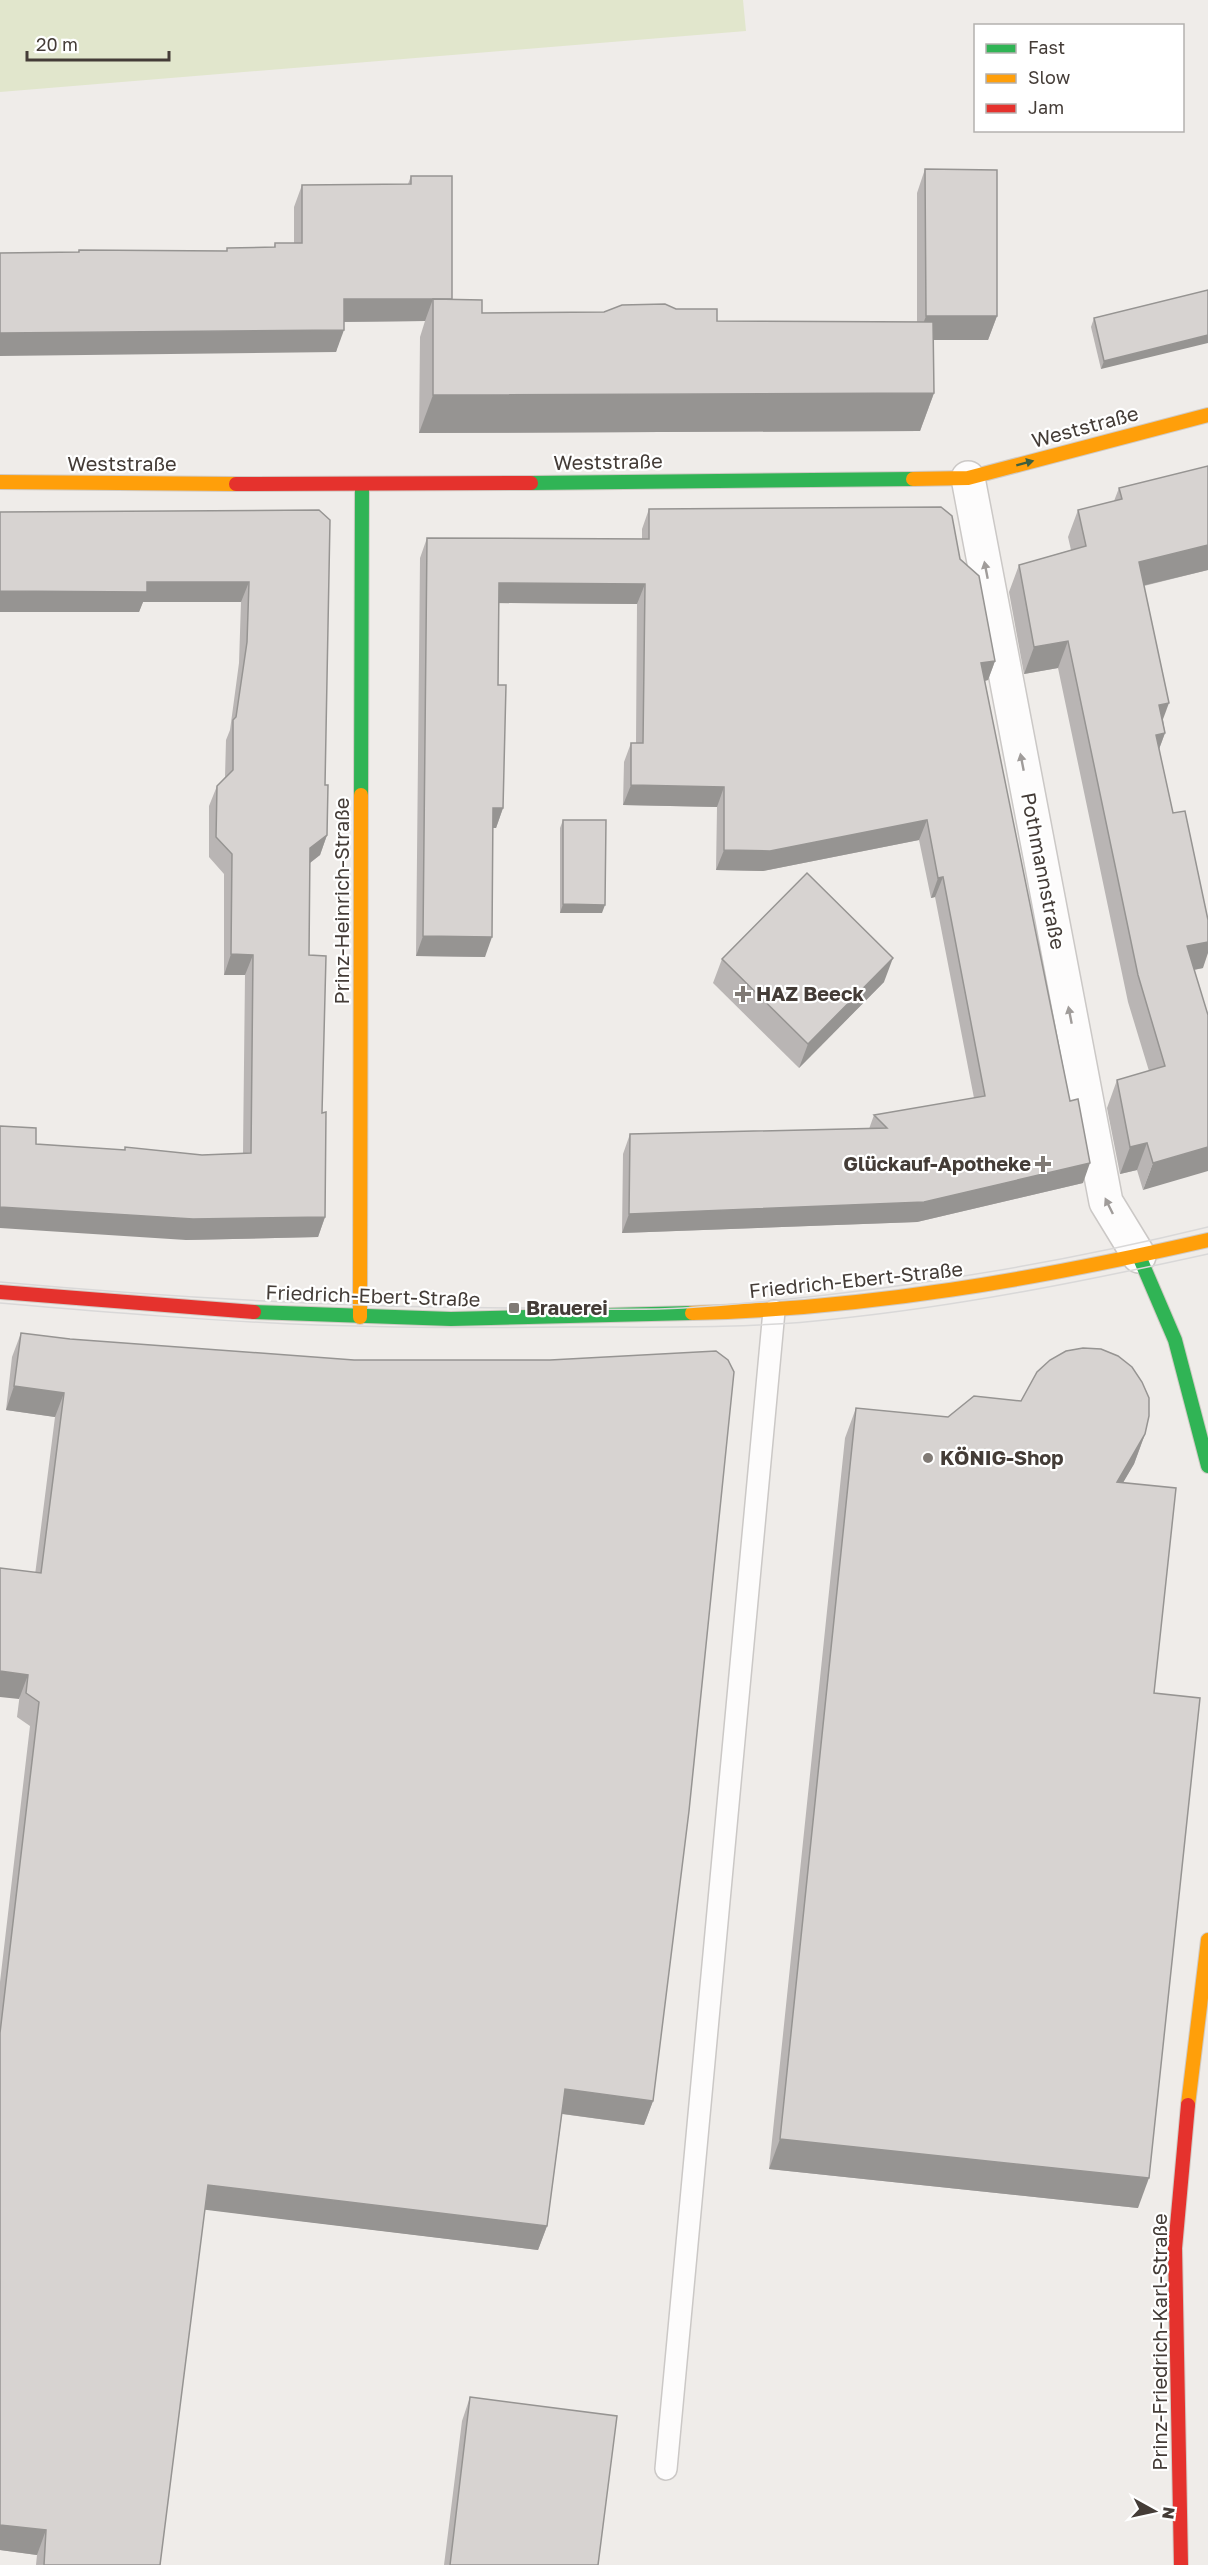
<svg xmlns="http://www.w3.org/2000/svg" width="1208" height="2565" viewBox="0 0 1208 2565" font-family="'Golos Text',sans-serif">
<style>
.green{fill:#e1e6cc}
.lines{fill:none;stroke-linecap:round;stroke-linejoin:round}
.lane-casing{stroke:#cbc8c6;stroke-width:24}
.street-casing{stroke:#cbc8c6;stroke-width:36}
.fast-casing{stroke:#d0cac4;stroke-width:16}
.slow-casing{stroke:#d0cac4;stroke-width:16}
.jam-casing{stroke:#d0cac4;stroke-width:16}
.lane{stroke:#fdfcfc;stroke-width:21}
.street{stroke:#fdfcfc;stroke-width:33}
.fast{stroke:#30b455;stroke-width:14}
.slow{stroke:#ff9f0a;stroke-width:14}
.jam{stroke:#e5322d;stroke-width:14}
.tram{stroke:#d9d8d8;stroke-width:1.5}
.wall{fill:#b9b5b4}
.shaded-wall{fill:#969492}
.building{fill:#d7d3d1;stroke:#969492;stroke-width:1.5}
.oneway{fill:#3e6040}
.oneway2{fill:#a09c9a}
.poi-dot{fill:#807a75;stroke:#fff;stroke-width:2}
.labels{text-anchor:middle;stroke-width:4.5;stroke-linejoin:round;paint-order:stroke}
.street-label{font-size:20px;fill:#443c37;stroke:#fff}
.poi-label{font-size:20px;font-weight:bold;fill:#443c37;stroke:#fff;text-anchor:start}
</style>
<rect width="100%" height="100%" fill="#efece9"/>
<!-- green -->
<path class="green" d="M0,0h743l3,31 -746,61z"/>
<g class="lines">
<defs>
<path id="lane" d="M666,2469l108,-1158"/>
<path id="street" d="M968,478l138,724 33,54"/>
<g id="fast">
<path d="M531,483l382,-4"/>
<path d="M361,795l1,-310"/>
<path d="M1139,1256l36,84 33,126"/>
<path d="M254,1312l197,7 241,-6"/>
</g>
<g id="slow">
<path d="M913,479l55,-1 240,-63"/>
<path d="M0,482l236,2"/>
<path d="M692,1313c174,-4 346,-34 516,-73"/>
<path d="M360,1317l1,-522"/>
<path d="M1188,2105l20,-165"/>
</g>
<g id="jam">
<path d="M236,484l295,-1"/>
<path d="M0,1292l254,20"/>
<path d="M1181,2565l-6,-317 13,-143"/>
</g>
</defs>
<!-- lane casing -->
<use href="#lane" class="lane-casing"/>
<!-- street casing -->
<use href="#street" class="street-casing"/>
<!-- fast casing -->
<use href="#fast" class="fast-casing"/>
<!-- slow casing -->
<use href="#slow" class="slow-casing"/>
<!-- jam casing -->
<use href="#jam" class="jam-casing"/>
<!-- lane -->
<use href="#lane" class="lane"/>
<!-- street -->
<use href="#street" class="street"/>
<!-- fast -->
<use href="#fast" class="fast"/>
<!-- slow -->
<use href="#slow" class="slow"/>
<!-- jam -->
<use href="#jam" class="jam"/>
<!-- tram -->
<g class="tram">
<path d="M0,1282c175,16 349,26 525,26 52,0 106,3 158,0 178,-12 352,-39 525,-81"/>
<path d="M0,1303c105,9 211,18 317,22 85,3 171,3 256,2 87,0 175,2 262,-8 126,-13 250,-38 373,-65"/>
</g>
</g>
<!-- wall -->
<g class="wall">
<path d="M925,169l72,147 -9,24h-55l1,53 -14,38 -501,2 1,-96 5,-16 -81,1 -8,30 -258,-100 1,-2 148,1 47,-4 1,-4h19v-36l8,-22 106,-1 3,-8 41,123 30,14 122,-1 72,-3 41,12 200,1v-129z"/>
<path d="M1208,290l-107,79 -10,-42 3,-9z"/>
<path d="M1119,488l89,82 -64,16 21,147 -6,16 44,219 -9,2 14,45 -65,175 -6,-20 -17,4 -13,-66 10,-28 32,-9 -21,-69 -70,-334 -34,6 -15,-82 10,-27 52,-15 -3,-13 10,-27 36,-9z"/>
<path d="M649,509l311,50 35,102 -7,19 -3,1 98,502 -166,39 -295,11 1,-79 7,-20 239,-5 5,-14 100,-17 -39,-201 -4,1 -12,-58 -156,31 -47,-1 1,-63 -94,-2 1,-43 7,-19h5l1,-139 -138,-1 -1,82 5,123 -7,20h-3l-8,129 -69,-1 4,-398 7,-20 215,1v-10z"/>
<path d="M319,510l6,275 2,50 -7,20 -10,8 -1,92 13,158 3,104 -7,20 -132,3 -150,-96 166,11 41,-2 2,-178h-21v-101l-15,-17v-51l8,-20 8,-9 1,-37 4,-10 9,-67 2,-61h-98l-4,10h-139z"/>
<path d="M563,820l39,93h-42v-85z"/>
<path d="M722,959l162,23 -85,86 -86,-85z"/>
<path d="M21,1333l632,768 -9,24 -82,-11 -15,112 -9,24 -334,-41 -44,356h-124l1,-10 -37,-5v-568l30,-256 -13,-9 38,-300 -49,-7 6,-53z"/>
<path d="M856,1408l92,9 197,17 -11,30 -11,18 31,211 -16,515 -369,-39 76,-731z"/>
<path d="M470,2397l128,168h-154l18,-144z"/>
</g>
<!-- shaded-wall -->
<g class="shaded-wall">
<path d="M344,299h108h-19l-8,22 -89,1z"/>
<path d="M926,316h71l-9,24h-71z"/>
<path d="M344,330l-8,22 -336,4v-23z"/>
<path d="M1208,335v8l-107,26 3,-8z"/>
<path d="M934,393l-14,38 -501,2 14,-38z"/>
<path d="M1208,545v25l-79,19 10,-27z"/>
<path d="M147,582h102l-8,20h-98l-4,10h-139v-21z"/>
<path d="M499,583l146,1 -8,20 -146,-1z"/>
<path d="M1068,641l-10,27 -34,6 10,-27z"/>
<path d="M995,661l-7,19 -14,3 7,-20z"/>
<path d="M1169,703l-10,27v-25z"/>
<path d="M1165,733l-10,27 1,-25z"/>
<path d="M631,785l93,2 -7,20 -94,-2z"/>
<path d="M493,808h10l-7,20h-10z"/>
<path d="M927,820l-8,20 -156,31 -47,-1 8,-20z"/>
<path d="M327,835l-7,20 -18,14 8,-21z"/>
<path d="M943,877l-8,20 -4,1 7,-20z"/>
<path d="M563,904l42,1 -3,8h-42z"/>
<path d="M423,936l69,1 -7,20 -69,-1z"/>
<path d="M1208,942v11l-5,15 -26,5 10,-27z"/>
<path d="M231,954l22,1 -8,20h-21z"/>
<path d="M893,958l-9,24 -85,86 9,-24z"/>
<path d="M1147,1143l-10,27 -17,4 10,-27z"/>
<path d="M1208,1147v24l-65,19 10,-27z"/>
<path d="M1090,1163l-7,20 -166,39 -295,11 7,-19z"/>
<path d="M0,1207l325,10 -7,20 -132,3 -186,-12z"/>
<path d="M14,1386l50,7 -9,24 -49,-7z"/>
<path d="M1145,1434l-11,30 -28,48 11,-30z"/>
<path d="M0,1671l28,4 -9,24 -19,-2z"/>
<path d="M565,2089l88,12 -9,24 -88,-12z"/>
<path d="M780,2139l369,39 -11,30 -369,-39z"/>
<path d="M208,2185l339,41 -9,24 -339,-41z"/>
<path d="M0,2525l46,5 -9,25 -37,-5z"/>
</g>
<!-- building -->
<g class="building">
<path d="M925,169l72,1v146h-71z"/>
<path d="M411,176h41v123h-108v31l-344,3v-80l79,-1v-2l148,1v-3l48,-1v-4h27v-58l109,-1z"/>
<path d="M1208,290v45l-104,26 -10,-43z"/>
<path d="M433,299l49,1v13l122,-1 18,-7 43,-1 11,5h41v12l216,1 1,71 -501,2z"/>
<path d="M1208,466v79l-69,17 30,141 -10,2 6,28 -9,2 17,78 12,-2 23,109v22l-21,4 21,69v132l-55,16 -6,-20 -17,4 -13,-67 48,-14 -27,-91 -70,-334 -34,6 -15,-82 67,-19 -8,-36 44,-11 -3,-11z"/>
<path d="M941,507l11,9 8,43 19,17 16,85 -14,2 89,438 8,-2 12,64 -166,39 -295,12 1,-80 257,-6 -13,-13 111,-19 -42,-219 -5,1 -11,-58 -157,31 -46,-1v-63l-93,-2v-42h12l2,-159 -146,-1 -1,102h8l-3,123h-10l-1,129 -69,-1 4,-398 222,1v-30z"/>
<path d="M319,510l11,10 -5,265h3l-1,50 -17,13 -1,107 17,1 -4,157 4,-1 -1,105 -132,2 -193,-12v-81l36,2v16l89,6v-3l77,8 49,-2 2,-198 -22,-1 1,-100 -16,-17 1,-51 16,-16v-50l3,-3 11,-75 2,-60h-102v10l-147,-1v-79z"/>
<path d="M563,820h43l-1,85 -42,-1z"/>
<path d="M807,873l86,85 -85,86 -86,-85z"/>
<path d="M21,1333l49,6 284,21h196l166,-9 12,9 6,12 -45,439 -36,290 -88,-12 -18,137 -339,-41 -48,380h-116l2,-35 -46,-5v-492l39,-331 -13,-9 2,-18 -28,-4v-103l41,5 23,-180 -50,-7z"/>
<path d="M1083,1348l18,1 17,7 14,11 10,15 7,16v18l-4,18 -28,48 59,6 -22,205 46,5 -51,480 -369,-39 76,-731 92,9 26,-21 47,5 16,-29 13,-12 16,-9z"/>
<path d="M470,2397l147,19 -19,149h-148z"/>
</g>
<!-- one-way arrows -->
<defs><path id="oneway-solid" d="M-6-.8H1V-3.2L6.5 0L1 3.2V.8H-6Z" transform="scale(1.5)"/></defs>
<use class="oneway" href="#oneway-solid" transform="translate(1025 463) rotate(-15)"/>
<g class="oneway2">
<use href="#oneway-solid" transform="translate(986 570) rotate(-101)"/>
<use href="#oneway-solid" transform="translate(1022 762) rotate(-101)"/>
<use href="#oneway-solid" transform="translate(1070 1015) rotate(-101)"/>
<use href="#oneway-solid" transform="translate(1109 1206) rotate(-116)"/>
</g>
<!-- markers -->
<g class="poi-dot">
<path d="M740 985h6v6h6v6h-6v6h-6v-6h-6v-6h6z"/>
<path d="M1040 1155h6v6h6v6h-6v6h-6v-6h-6v-6h6z"/>
<rect x="508" y="1302" width="12" height="12" rx="3"/>
<circle cx="928" cy="1458" r="6"/>
</g>
<g class="labels">
<!-- street labels -->
<g class="street-label">
<text transform="translate(1085 427) rotate(-15)" y="7">Weststraße</text>
<text transform="translate(608 462) rotate(-1)" y="7">Weststraße</text>
<text x="122" y="471">Weststraße</text>
<text transform="translate(1043 871) rotate(79)" y="7">Pothmannstraße</text>
<text transform="translate(342 901) rotate(-90)" y="7">Prinz-Heinrich-Straße</text>
<text transform="translate(856 1280) rotate(-6)" y="7">Friedrich-Ebert-Straße</text>
<text transform="translate(373 1296) rotate(2)" y="7">Friedrich-Ebert-Straße</text>
<text transform="translate(1160 2342) rotate(-90)" y="7">Prinz-Friedrich-Karl-Straße</text>
</g>
<!-- poi labels -->
<g class="poi-label">
<text x="756" y="1001">HAZ Beeck</text>
<text x="1031" y="1171" text-anchor="end">Glückauf-Apotheke</text>
<text x="526" y="1315">Brauerei</text>
<text x="940" y="1465">KÖNIG-Shop</text>
</g>
</g>
<!-- legend -->
<rect x="974" y="24" width="210" height="108" fill="#ffffff" stroke="#b4b1af" stroke-width="1.5"/>
<rect x="986" y="44" width="30" height="9" fill="#30b455" stroke="#b4b1af" stroke-width="1.5"/>
<text x="1028" y="54" font-size="18" fill="#443c37">Fast</text>
<rect x="986" y="74" width="30" height="9" fill="#ff9f0a" stroke="#b4b1af" stroke-width="1.5"/>
<text x="1028" y="84" font-size="18" fill="#443c37">Slow</text>
<rect x="986" y="104" width="30" height="9" fill="#e5322d" stroke="#b4b1af" stroke-width="1.5"/>
<text x="1028" y="114" font-size="18" fill="#443c37">Jam</text>
<!-- north arrow -->
<g transform="translate(1154 2511) rotate(98)" stroke="#ffffff" stroke-width="4.5" paint-order="stroke">
<path d="M0-4.5L10 22L0 15L-10 22Z" fill="#443c37"/>
<text y="-9" font-size="16" font-weight="bold" text-anchor="middle" fill="#443c37">N</text>
</g>
<!-- scale -->
<path d="M27 51v9h142v-9" fill="none" stroke="#443c37" stroke-width="3"/>
<text x="36" y="51" font-size="18" fill="#443c37" stroke="#ffffff" stroke-width="4.5" paint-order="stroke">20 m</text>
</svg>
